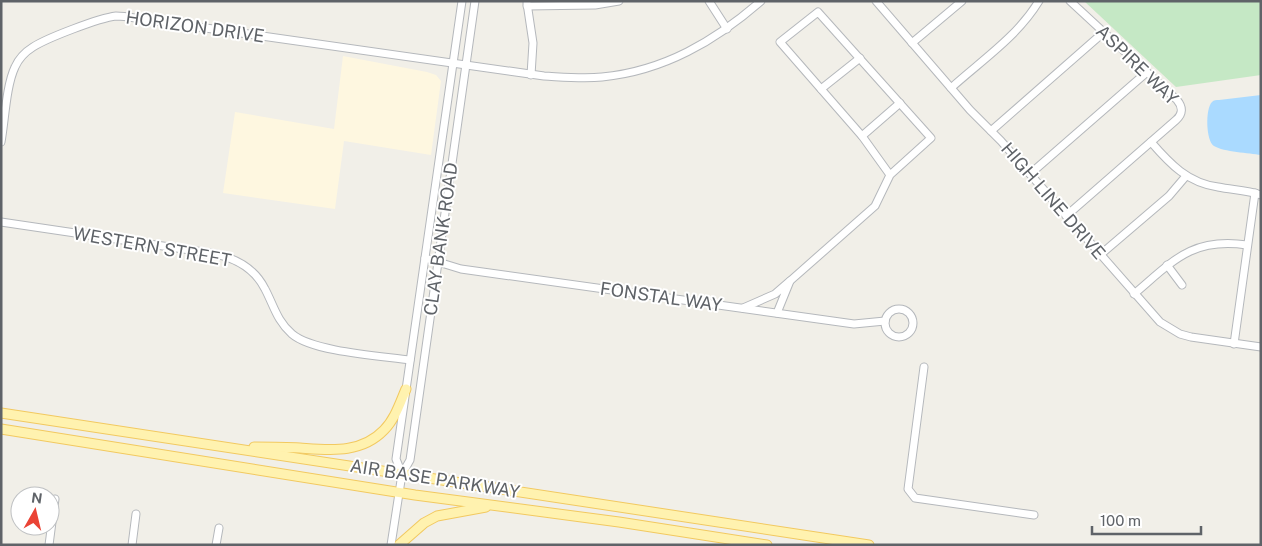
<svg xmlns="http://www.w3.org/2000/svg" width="1262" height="546" viewBox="0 0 1262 546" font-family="'Public Sans',sans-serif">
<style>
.commercial{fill:#fef7e0}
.green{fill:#c5e8c5}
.water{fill:#aadaff}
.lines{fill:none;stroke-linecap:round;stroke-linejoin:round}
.minor-casing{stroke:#b5b8bc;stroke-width:9}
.major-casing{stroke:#f2c960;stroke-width:11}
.minor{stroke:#fff;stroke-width:7}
.major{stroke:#fff2af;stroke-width:9}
.labels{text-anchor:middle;stroke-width:4;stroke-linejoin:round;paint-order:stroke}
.street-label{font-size:18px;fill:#5f6368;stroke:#fff}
</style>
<rect width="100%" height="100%" fill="#f1efe8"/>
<!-- commercial -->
<path class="commercial" d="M343,56l84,16 9,3 5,6 -10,74 -87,-14 -9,68 -112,-16 12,-81 99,17z"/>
<!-- green -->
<path class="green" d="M1084,1h177v74l-85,12z"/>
<!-- water -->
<path class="water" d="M1261,95v60c-12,-2 -37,-3 -47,-9 -8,-5 -9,-37 -2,-44 2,-2 4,-2 7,-2z"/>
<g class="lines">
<defs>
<g id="minor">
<path d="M709,1l18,28"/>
<path d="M876,1l94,109 31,31 159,181 20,12 11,3 70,10"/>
<path d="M527,3l6,40 -2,32"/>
<path d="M527,6l68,-1 24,-4"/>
<path d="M912,43l50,-42"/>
<path d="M951,88c31,-28 66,-51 88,-87"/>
<path d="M821,89l39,-31"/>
<path d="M991,131l113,-99"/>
<path d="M862,136l38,-33"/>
<path d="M1,142c4,-22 5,-56 14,-75 4,-9 10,-15 18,-20 14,-9 66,-29 83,-31 6,0 13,1 19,2l409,58c19,1 39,3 58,1 62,-6 113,-36 159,-76"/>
<path d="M1151,142c19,22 37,41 67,45 15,3 29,3 43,8"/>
<path d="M1030,174l117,-102"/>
<path d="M1066,216l110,-96c7,-6 7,-13 1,-20l-107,-99"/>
<path d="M1,222l209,31c24,4 44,14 55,36 9,17 12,32 27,45 21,18 90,22 118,26"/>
<path d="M1100,255l69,-59 17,-20"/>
<path d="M425,258l36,11 393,55 31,-3"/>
<path d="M1167,265l15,20"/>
<path d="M790,281l85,-75 15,-31 41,-37 -113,-126 -38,30 82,94 28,39"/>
<path d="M1134,294c39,-33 58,-57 113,-49"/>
<path d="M743,308l32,-14 15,-13 -13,32"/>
<circle cx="899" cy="323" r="14"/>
<path d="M1234,344l21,-151"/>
<path d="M924,367l-16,122 7,9 119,17"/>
<path d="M402,474l-6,-15 66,-458"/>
<path d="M49,545l6,-46"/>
<path d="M132,545l4,-31"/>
<path d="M216,545l3,-17"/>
<path d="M391,545l11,-71 8,-14 65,-459"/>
</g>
<g id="major">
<path d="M1,413l868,132"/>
<path d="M1,429l414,66 204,27 148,23"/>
<path d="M254,447c15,0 31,0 46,1 30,2 61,6 84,-18 11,-11 16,-27 22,-41"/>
<path d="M399,545l25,-22 13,-7 49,-9"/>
</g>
</defs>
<!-- minor casing -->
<use href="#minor" class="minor-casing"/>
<!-- major casing -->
<use href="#major" class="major-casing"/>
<!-- minor -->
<use href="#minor" class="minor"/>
<!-- major -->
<use href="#major" class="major"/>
</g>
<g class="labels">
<!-- street labels -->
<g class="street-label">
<text transform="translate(195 27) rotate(8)" y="6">HORIZON DRIVE</text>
<text transform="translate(1137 65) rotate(44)" y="6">ASPIRE WAY</text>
<text transform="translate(1053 201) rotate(49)" y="6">HIGH LINE DRIVE</text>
<text transform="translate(441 239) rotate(-82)" y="6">CLAY BANK ROAD</text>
<text transform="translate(152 247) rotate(10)" y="6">WESTERN STREET</text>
<text transform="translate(661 297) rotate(8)" y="6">FONSTAL WAY</text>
<text transform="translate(435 479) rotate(9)" y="6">AIR BASE PARKWAY</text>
</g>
</g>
<!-- border -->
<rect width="1262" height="546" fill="none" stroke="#5f6368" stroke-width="5"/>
<!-- north arrow -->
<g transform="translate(35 511) rotate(8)"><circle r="24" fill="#ffffff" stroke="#bfc1c3"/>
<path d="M0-4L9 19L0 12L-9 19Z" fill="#ea4335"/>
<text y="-8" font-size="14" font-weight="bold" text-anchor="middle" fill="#5f6368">N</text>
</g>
<!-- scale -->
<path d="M1092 526v8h109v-8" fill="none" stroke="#5f6368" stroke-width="2.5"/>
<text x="1100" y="526" font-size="15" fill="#5f6368" stroke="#ffffff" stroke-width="4" paint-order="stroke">100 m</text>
</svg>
